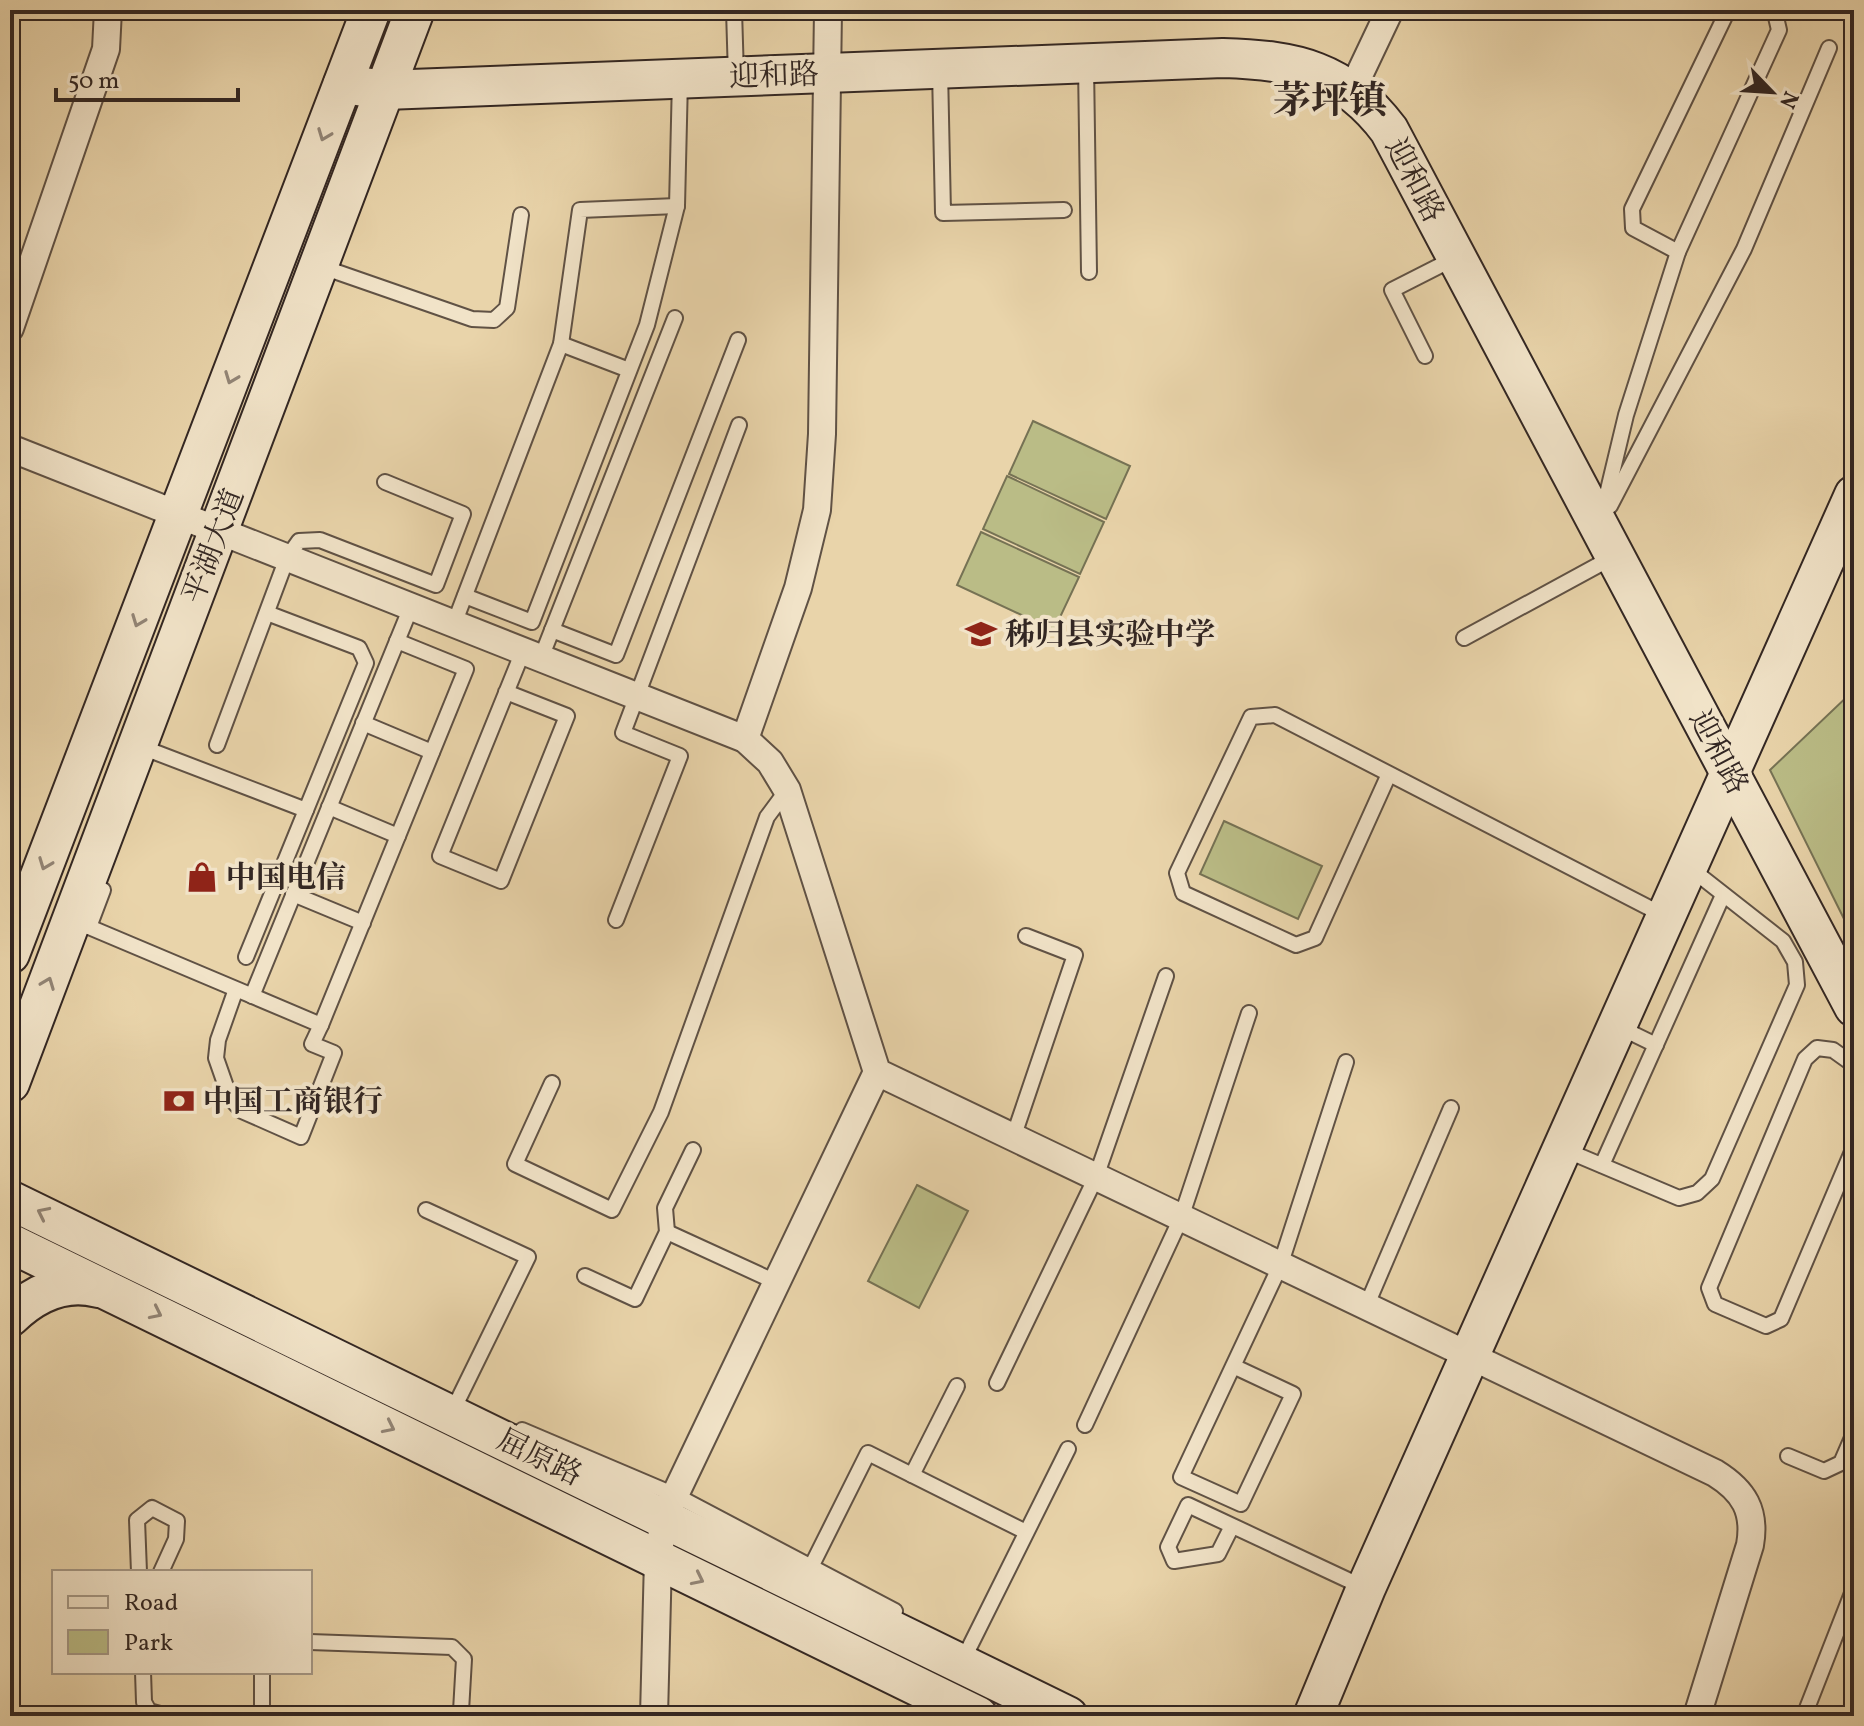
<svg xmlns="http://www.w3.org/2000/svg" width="1864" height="1726" viewBox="0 0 1864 1726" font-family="Vollkorn,'Noto Serif SC',serif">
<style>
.green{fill:#babc86;stroke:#767254;stroke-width:2}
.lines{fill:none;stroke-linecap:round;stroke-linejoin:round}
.lane-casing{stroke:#605245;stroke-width:18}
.street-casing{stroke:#605245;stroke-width:30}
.secondary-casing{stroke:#332723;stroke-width:42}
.lane{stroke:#f1e3c8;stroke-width:14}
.street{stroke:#f1e3c8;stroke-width:26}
.secondary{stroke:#f1e3c8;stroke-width:38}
.oneway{stroke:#928576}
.labels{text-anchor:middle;stroke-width:8;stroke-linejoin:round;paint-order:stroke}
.street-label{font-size:30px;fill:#332723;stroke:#f1e3c8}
.poi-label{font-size:30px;font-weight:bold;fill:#332723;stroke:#f1e3c8;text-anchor:start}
.district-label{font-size:38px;font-weight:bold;fill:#332723;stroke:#f1e3c8}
</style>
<rect width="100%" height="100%" fill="#e9d4aa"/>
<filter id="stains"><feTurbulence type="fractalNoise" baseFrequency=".0025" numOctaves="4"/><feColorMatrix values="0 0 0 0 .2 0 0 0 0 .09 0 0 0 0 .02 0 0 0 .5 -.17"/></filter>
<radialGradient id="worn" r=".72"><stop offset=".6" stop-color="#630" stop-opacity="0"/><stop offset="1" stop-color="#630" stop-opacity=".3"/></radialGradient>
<!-- green -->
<g class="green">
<path d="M1033,421l97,45 -24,53 -97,-45z"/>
<path d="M1007,476l97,46 -24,52 -97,-45z"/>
<path d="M981,532l98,45 -25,53 -97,-45z"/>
<path d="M1854,690v249l-84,-169z"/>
<path d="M1224,821l98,45 -24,53 -98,-45z"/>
<path d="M917,1185l51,26 -49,97 -51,-27z"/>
</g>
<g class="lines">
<defs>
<g id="lane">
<path d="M734,10l2,66"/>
<path d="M1846,10l8,9"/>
<path d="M1086,65l3,207"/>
<path d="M940,70l3,143 121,-3"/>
<path d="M1678,252l-45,-24 -1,-19 96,-199"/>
<path d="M331,270l141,49 22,1 13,-12 14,-93"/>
<path d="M561,344l68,26"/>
<path d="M1425,356l-33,-66 63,-32"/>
<path d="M1610,506l134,-257 85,-201"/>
<path d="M1602,515l24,-100 52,-163 101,-222 -4,-17 -7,-3"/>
<path d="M465,596l67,26 115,-297 30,-119 3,-127"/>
<path d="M454,624l107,-280 19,-134 97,-4"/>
<path d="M552,630l64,25 122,-315"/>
<path d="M1464,638l151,-82"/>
<path d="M541,658l134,-340"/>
<path d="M506,692l61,24 -66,165 -61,-25 83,-205"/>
<path d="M363,723l69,29"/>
<path d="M217,745l70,-187 12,-17 21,-1 116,45 27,-71 -78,-32"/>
<path d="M152,751l154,59"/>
<path d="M1389,774l-74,164 -19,7 -113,-52 -6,-20 74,-156 24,-2 390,201"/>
<path d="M329,807l69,29"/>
<path d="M293,894l70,29"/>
<path d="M616,920l64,-164 -57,-23 116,-308"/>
<path d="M83,925l6,2 147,62 85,36 -9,19 22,9 -33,84 -59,-26 -12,-13 -14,-40 2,-18 18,-51"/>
<path d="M89,927l14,-37"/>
<path d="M246,957l120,-294 -7,-15 -92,-35"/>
<path d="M252,996l159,-389"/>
<path d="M321,1025l145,-356 -69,-28"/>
<path d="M1617,1026l39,19"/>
<path d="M1854,1065l-21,-15 -16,-2 -12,11 -96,229 6,16 51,22 15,-7 73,-172"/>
<path d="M552,1083l-37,81 97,46 49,-98 106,-295 20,-27"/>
<path d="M1013,1138l62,-183 -49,-19"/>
<path d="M1563,1149l116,49 18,-5 15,-14 85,-194 -2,-23 -12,-21 -93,-73"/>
<path d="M1602,1165l121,-270"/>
<path d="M426,1210l102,47 -71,145"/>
<path d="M667,1232l109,50"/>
<path d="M585,1276l50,23 32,-67 -2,-24 28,-58"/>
<path d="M1366,1307l85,-199"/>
<path d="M1233,1366l60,28 -52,110 -60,-27 99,-211 66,-204"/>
<path d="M997,1383l99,-206 70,-201"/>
<path d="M1085,1425l96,-207 68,-205"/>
<path d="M522,1430l153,65 220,116"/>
<path d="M1788,1456l36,15 17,-8 13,-30"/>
<path d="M912,1475l45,-89"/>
<path d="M1232,1526l-14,28 -44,7 -6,-14 20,-42 177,83"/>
<path d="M812,1565l56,-112 158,79"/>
<path d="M139,1572l-2,-52 15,-12 25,13 -1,18 -15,33"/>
<path d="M310,1642l142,5 12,12 -3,52 -5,5"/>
<path d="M967,1652l101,-203"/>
<path d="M143,1672l1,30 5,9 18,5"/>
<path d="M262,1716v-44"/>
<path d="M1804,1716l50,-128"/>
</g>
<g id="street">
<path d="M1352,90l38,-80"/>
<path d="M10,328l96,-279 2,-39"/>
<path d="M10,448l735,291 25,23 17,28 90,282 838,401c29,18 41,38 35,72l-53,171"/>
<path d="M745,739l53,-151 19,-78 5,-76 6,-424"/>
<path d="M654,1716l4,-157 6,-41 213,-446"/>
</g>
<g id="secondary">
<path d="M343,84l42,6 838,-32c72,2 121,12 166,72l465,877"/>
<path d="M10,954l361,-944"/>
<path d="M10,1083l405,-1073"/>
<path d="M10,1200l1058,516"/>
<path d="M10,1243l968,473"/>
<path d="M10,1317c24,-23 54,-38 88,-29"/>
<path d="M1313,1716l53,-128 488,-1093"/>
</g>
</defs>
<!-- lane casing -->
<use href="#lane" class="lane-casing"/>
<!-- street casing -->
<use href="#street" class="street-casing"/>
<!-- secondary casing -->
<use href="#secondary" class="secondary-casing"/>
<!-- lane -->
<use href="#lane" class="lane"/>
<!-- street -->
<use href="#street" class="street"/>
<!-- secondary -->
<use href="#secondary" class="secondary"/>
</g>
<!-- one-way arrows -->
<defs><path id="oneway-chevron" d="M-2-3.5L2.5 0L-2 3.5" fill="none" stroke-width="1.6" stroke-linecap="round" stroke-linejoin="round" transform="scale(2)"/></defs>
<g class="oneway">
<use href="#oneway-chevron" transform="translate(324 135) rotate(111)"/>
<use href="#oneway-chevron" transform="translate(231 378) rotate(111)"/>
<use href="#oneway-chevron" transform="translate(138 621) rotate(111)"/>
<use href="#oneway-chevron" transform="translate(45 864) rotate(111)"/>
<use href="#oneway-chevron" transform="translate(48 983) rotate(-69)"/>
<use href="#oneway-chevron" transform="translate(43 1213) rotate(-154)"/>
<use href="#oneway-chevron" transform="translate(156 1313) rotate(26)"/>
<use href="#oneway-chevron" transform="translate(389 1427) rotate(26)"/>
<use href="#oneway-chevron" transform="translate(698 1579) rotate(26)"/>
</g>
<!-- icons -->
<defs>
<symbol id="school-bare" viewBox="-9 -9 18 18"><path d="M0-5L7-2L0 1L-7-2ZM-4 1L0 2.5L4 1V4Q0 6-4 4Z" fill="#8f2418" stroke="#f1e3c8" stroke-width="2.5" paint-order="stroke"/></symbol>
<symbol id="shop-bare" viewBox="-9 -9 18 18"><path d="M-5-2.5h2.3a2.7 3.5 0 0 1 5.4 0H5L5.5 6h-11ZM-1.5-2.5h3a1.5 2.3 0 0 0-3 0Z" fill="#8f2418" stroke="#f1e3c8" stroke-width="2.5" paint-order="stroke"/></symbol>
<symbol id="bank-bare" viewBox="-9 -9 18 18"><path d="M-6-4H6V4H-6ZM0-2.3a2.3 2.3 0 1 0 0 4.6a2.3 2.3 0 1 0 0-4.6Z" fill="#8f2418" stroke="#f1e3c8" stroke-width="2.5" paint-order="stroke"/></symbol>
</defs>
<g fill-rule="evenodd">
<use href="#school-bare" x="959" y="612" width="44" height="44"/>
<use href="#shop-bare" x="180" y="855" width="44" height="44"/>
<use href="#bank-bare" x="157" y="1079" width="44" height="44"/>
</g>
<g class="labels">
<!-- street labels -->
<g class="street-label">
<text transform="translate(774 75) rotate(-2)" y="10">迎和路</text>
<text transform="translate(1415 180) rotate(62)" y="10">迎和路</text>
<text transform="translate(213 546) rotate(-69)" y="10">平湖大道</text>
<text transform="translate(1719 752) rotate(62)" y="10">迎和路</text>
<text transform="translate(540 1457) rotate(26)" y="10">屈原路</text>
</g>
<!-- poi labels -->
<g class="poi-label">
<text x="1005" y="644">秭归县实验中学</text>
<text x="226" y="887">中国电信</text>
<text x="203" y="1111">中国工商银行</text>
</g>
<!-- district labels -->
<g class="district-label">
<text x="1330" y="113">茅坪镇</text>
</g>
</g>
<!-- margin -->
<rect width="1864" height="1726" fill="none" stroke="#e9d4aa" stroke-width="40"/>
<rect x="12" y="12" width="1840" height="1702" fill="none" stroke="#332723" stroke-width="4"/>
<rect x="20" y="20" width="1824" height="1686" fill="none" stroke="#332723" stroke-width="2"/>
<!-- legend -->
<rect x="52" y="1570" width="260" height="104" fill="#f1e3c8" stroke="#a59886" stroke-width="2"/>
<rect x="68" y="1596" width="40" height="12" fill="#f1e3c8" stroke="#a59886" stroke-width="2"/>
<text x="124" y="1610" font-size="24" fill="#332723">Road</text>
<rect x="68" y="1630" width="40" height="24" fill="#babc86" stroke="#a59886" stroke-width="2"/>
<text x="124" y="1650" font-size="24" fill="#332723">Park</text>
<!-- north arrow -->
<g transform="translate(1772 92) rotate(115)" stroke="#f1e3c8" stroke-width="6" paint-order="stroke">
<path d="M0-6L14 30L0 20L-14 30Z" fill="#332723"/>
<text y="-12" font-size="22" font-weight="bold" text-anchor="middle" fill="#332723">N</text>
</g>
<!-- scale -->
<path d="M56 88v12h182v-12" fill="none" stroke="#332723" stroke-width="4"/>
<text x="68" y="88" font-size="24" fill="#332723" stroke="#f1e3c8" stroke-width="6" paint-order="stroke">50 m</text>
<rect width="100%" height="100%" filter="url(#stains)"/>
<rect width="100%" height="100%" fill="url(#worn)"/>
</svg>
